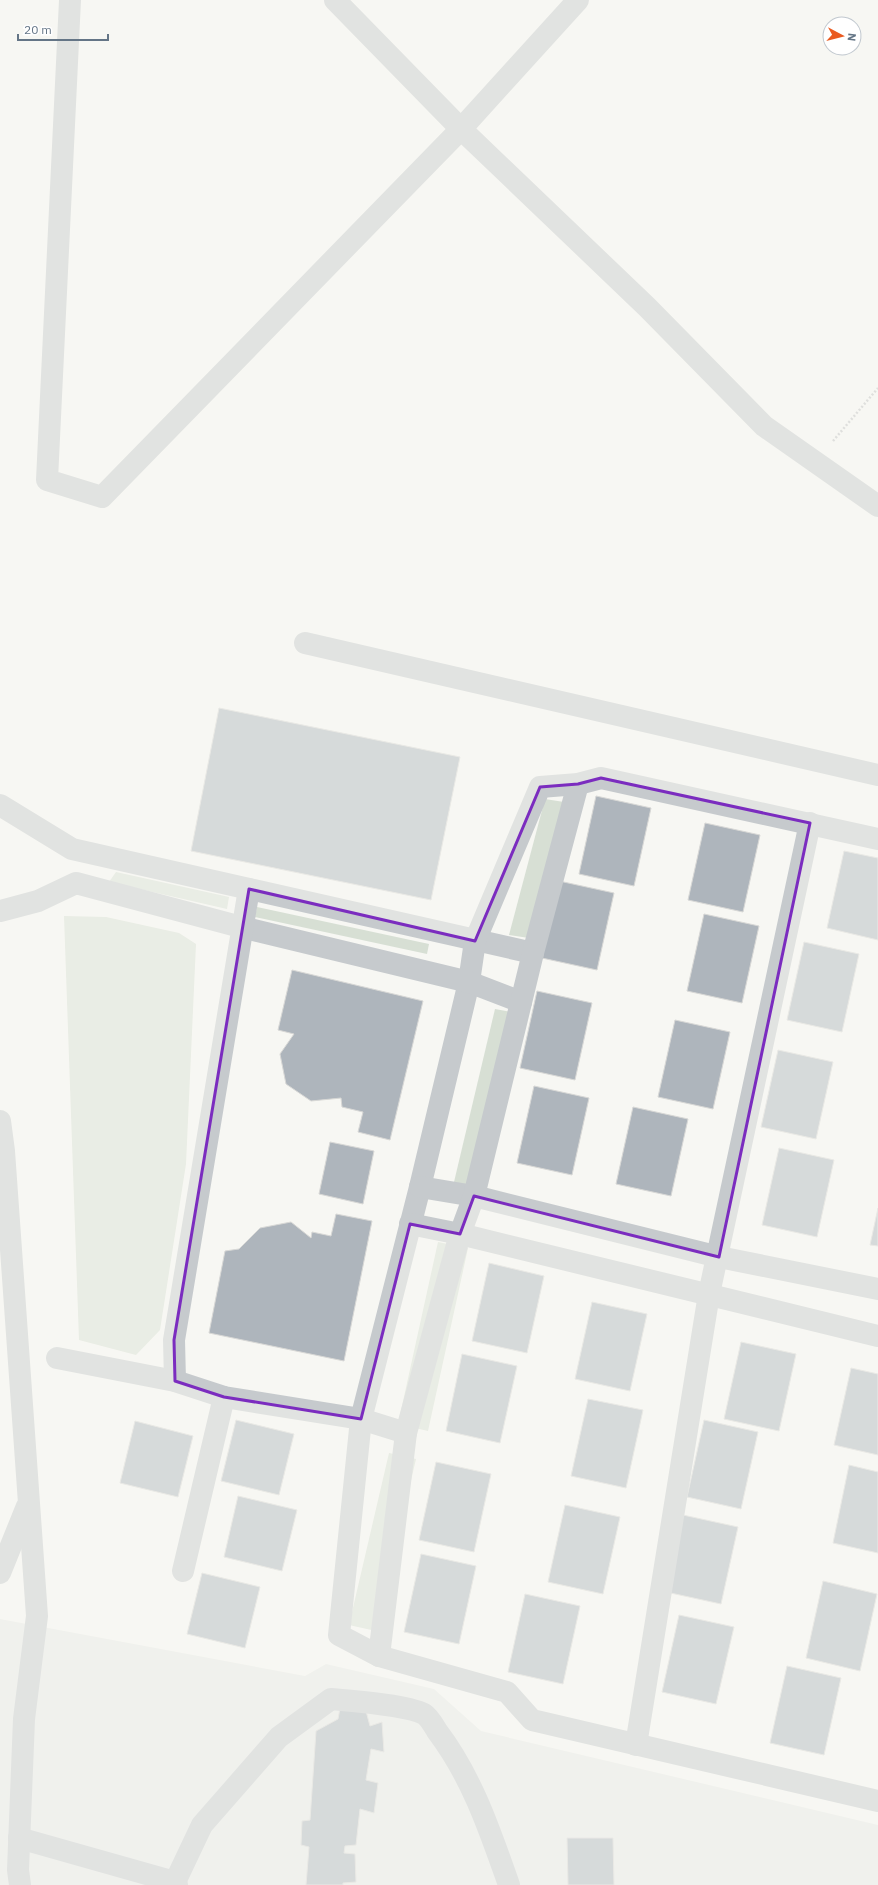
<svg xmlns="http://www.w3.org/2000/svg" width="878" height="1885" viewBox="0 0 878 1885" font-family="'IBM Plex Sans',sans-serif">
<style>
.built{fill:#e7e9e7}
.green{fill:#d7dfd4}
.building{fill:#aeb5bc;stroke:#d8d8d6}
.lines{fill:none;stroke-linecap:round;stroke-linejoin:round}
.path{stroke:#c0c2c4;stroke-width:2.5;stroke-dasharray:2 2;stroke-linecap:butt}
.minor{stroke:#c6cacd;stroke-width:22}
.marked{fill:none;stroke:#7b2cbf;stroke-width:3;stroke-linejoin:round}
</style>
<rect width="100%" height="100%" fill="#f7f7f3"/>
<!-- built -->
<path class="built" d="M0,1619l305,57 21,-12 108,25 47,42 397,94v60h-878z"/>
<!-- green -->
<g class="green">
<path d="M545,799l19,3 -35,136 -20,-3z"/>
<path d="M116,872l113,25 -2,12 -118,-27z"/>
<path d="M257,907l172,37 -2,10 -172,-37z"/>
<path d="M64,916l42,1 73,16 17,11 -10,220 -26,166 -24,25 -57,-15z"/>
<path d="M495,1009l17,3 -31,177 -27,-7z"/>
<path d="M438,1242l30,6 -40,183 -30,-7z"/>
<path d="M389,1453l27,6 -40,172 -27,-6z"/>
</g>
<!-- building -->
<g class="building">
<path d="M219,708l241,49 -29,143 -240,-49z"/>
<path d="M596,796l55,12 -17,78 -55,-12z"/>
<path d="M705,823l55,12 -17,77 -55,-12z"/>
<path d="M844,851l34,7v82l-51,-12z"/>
<path d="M559,881l55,12 -17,77 -55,-12z"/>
<path d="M704,914l55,12 -17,77 -55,-12z"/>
<path d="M804,942l55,12 -17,78 -55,-12z"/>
<path d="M292,970l131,31 -33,139 -32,-8 5,-20 -21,-5 -1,-9 -30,3 -25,-17 -6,-30 14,-20 -16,-4z"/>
<path d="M537,991l55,12 -17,77 -55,-12z"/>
<path d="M675,1020l55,12 -17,77 -55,-12z"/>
<path d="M778,1050l55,12 -17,77 -55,-12z"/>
<path d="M534,1086l55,12 -17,77 -55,-12z"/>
<path d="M633,1107l55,12 -17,77 -55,-12z"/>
<path d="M330,1142l44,9 -11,53 -44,-10z"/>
<path d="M779,1148l55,12 -17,77 -55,-12z"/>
<path d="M878,1208v38l-8,-1z"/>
<path d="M336,1214l36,7 -28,140 -135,-28 16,-82 14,-2 21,-21 31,-6 20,16 1,-6 19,4z"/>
<path d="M489,1263l55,13 -17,77 -55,-12z"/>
<path d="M592,1302l55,12 -17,77 -55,-12z"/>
<path d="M741,1342l55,12 -17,77 -55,-12z"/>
<path d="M462,1354l55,12 -17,77 -54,-12z"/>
<path d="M851,1368l27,6v81l-44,-10z"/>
<path d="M588,1399l55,11 -17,78 -55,-12z"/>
<path d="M236,1420l58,14 -15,61 -58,-14z"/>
<path d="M704,1420l54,12 -17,77 -54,-12z"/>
<path d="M135,1421l58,15 -15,61 -58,-14z"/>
<path d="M436,1462l55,12 -17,78 -55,-12z"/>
<path d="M849,1465l29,7v81l-45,-10z"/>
<path d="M238,1496l59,14 -15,61 -58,-14z"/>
<path d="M565,1505l55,12 -17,77 -55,-12z"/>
<path d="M683,1515l55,12 -17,77 -55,-12z"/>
<path d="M421,1554l55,12 -17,78 -55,-12z"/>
<path d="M202,1573l58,14 -15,61 -58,-14z"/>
<path d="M823,1581l54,13 -17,77 -54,-13z"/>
<path d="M525,1594l55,12 -17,78 -55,-12z"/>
<path d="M679,1615l55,12 -18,77 -54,-12z"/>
<path d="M787,1666l54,12 -17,77 -54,-12z"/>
<path d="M340,1708l26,3 4,15 12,-4 2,30 -13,-3 -5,31 12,3 -4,30 -14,-4 -4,36 -11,1 -1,7 11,1 1,28 -13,1v2h-37l3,-38 -8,-2 1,-24 8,-1 6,-89 22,-12z"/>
<path d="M567,1838h46l1,47h-46z"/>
</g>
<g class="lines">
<!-- path -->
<path class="path" d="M833,441l45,-53"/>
<!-- minor -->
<g class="minor">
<path d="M70,0l-23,480 55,17 359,-368 117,-129"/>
<path d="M335,0l126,129 186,178 117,119 114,80"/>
<path d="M305,643l573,132"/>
<path d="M0,805l72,44 461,104"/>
<path d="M878,839l-277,-61 -23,6 -38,3 -65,154 -6,41 -49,205 -59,232 -22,216 40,21 128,36 25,28 346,81"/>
<path d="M0,911l38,-10 38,-18 165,44 228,55 52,20"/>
<path d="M0,1121l4,30 33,465 -13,103 -6,151 2,15"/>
<path d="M420,1187l54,9 245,61 159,32"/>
<path d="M410,1224l50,10 418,102"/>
<path d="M57,1358l118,23 49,16 137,22 45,14"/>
<path d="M175,1381l-1,-41 75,-451"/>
<path d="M183,1571l41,-174"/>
<path d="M0,1573l27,-67"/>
<path d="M379,1656l27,-223 54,-199 14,-38 59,-243 45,-169"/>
<path d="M636,1745l73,-451 101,-471"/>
<path d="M19,1838l156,44 2,3"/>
<path d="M175,1882l27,-57 77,-88 52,-38c21,2 76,6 93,15 5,3 10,12 13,17 35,46 53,100 72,154"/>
</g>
</g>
<!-- marked area -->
<path d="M0 0H878V1885H0ZM601,778l209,45 -91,434 -245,-61 -14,38 -50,-10 -49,195 -137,-22 -49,-16 -1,-41 75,-451 226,52 65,-154 38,-3z" fill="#f7f7f3" fill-opacity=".55" fill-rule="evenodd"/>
<path class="marked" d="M601,778l209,45 -91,434 -245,-61 -14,38 -50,-10 -49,195 -137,-22 -49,-16 -1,-41 75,-451 226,52 65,-154 38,-3z"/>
<!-- north arrow -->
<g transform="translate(842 36) rotate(97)"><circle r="19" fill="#ffffff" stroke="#c1c8cf"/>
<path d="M0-3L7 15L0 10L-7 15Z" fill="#ea5a20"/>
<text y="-6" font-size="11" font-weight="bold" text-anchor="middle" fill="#647586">N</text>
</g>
<!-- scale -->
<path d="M18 34v6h90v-6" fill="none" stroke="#647586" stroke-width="2"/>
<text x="24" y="34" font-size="12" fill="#647586" stroke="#ffffff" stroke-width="3" paint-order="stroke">20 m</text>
</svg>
